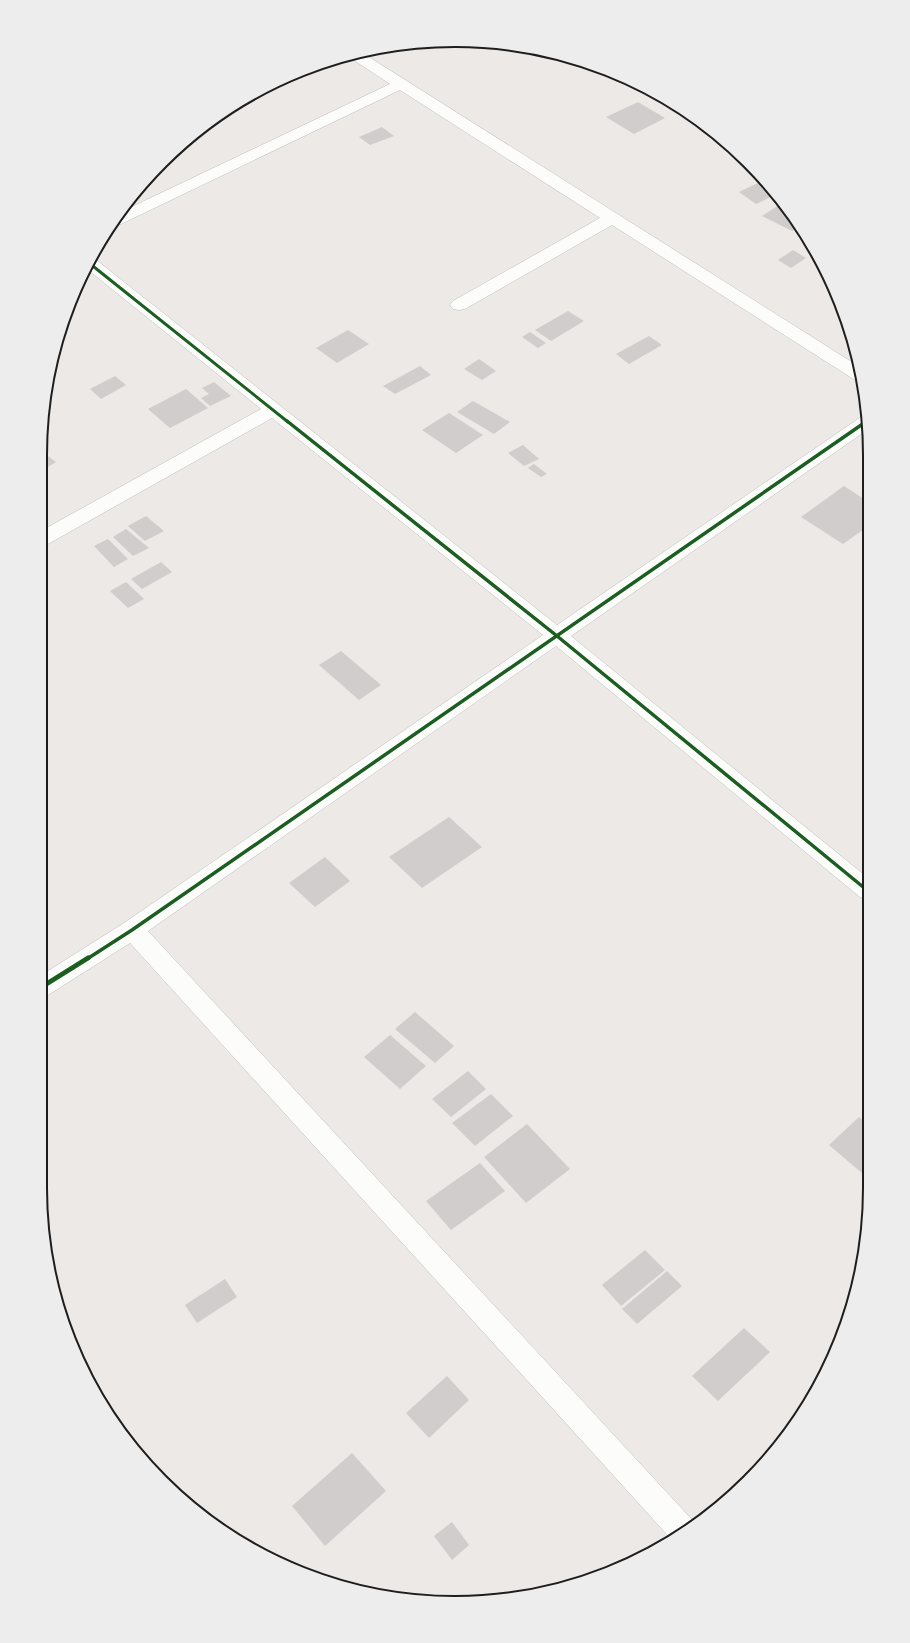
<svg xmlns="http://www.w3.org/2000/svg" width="910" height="1643" viewBox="0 0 910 1643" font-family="'Alegreya Sans',sans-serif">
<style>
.building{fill:#d0cdcc}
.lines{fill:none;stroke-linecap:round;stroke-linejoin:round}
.minor-casing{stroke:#bfbebd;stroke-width:1}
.minor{fill:#fcfcfb;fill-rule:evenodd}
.cycleway-far2-casing{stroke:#fff;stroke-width:5}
.cycleway-far1-casing{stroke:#fff;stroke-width:6}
.cycleway-casing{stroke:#fff;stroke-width:8}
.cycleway-far2{stroke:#1b5e20;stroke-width:3}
.cycleway-far1{stroke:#1b5e20;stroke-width:3.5}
.cycleway{stroke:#1b5e20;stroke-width:5}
.rim{fill:none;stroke:#1e1e1e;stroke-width:2}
</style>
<rect width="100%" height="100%" fill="#ece9e7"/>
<!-- building -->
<g class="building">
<path d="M638,102l27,16 -31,16 -28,-17z"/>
<path d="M382,127l12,9 -24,9 -11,-8z"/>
<path d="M758,183l17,12 -19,9 -17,-12z"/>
<path d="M782,203l19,22 -9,6 -30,-15z"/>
<path d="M793,250l13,8 -15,10 -13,-8z"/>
<path d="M568,311l16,10 -33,20 -16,-11z"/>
<path d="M348,330l21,14 -32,19 -21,-15z"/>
<path d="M530,332l16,11 -8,5 -16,-11z"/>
<path d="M649,336l13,9 -33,19 -13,-10z"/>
<path d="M479,359l17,12 -14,9 -18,-11z"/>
<path d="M420,366l11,9 -36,19 -12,-8z"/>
<path d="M115,376l11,9 -25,14 -11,-10z"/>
<path d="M214,382l17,14 -21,10 -9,-8 8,-4 -7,-6z"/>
<path d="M186,389l22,19 -38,20 -22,-19z"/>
<path d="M473,401l37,21 -16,12 -37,-22z"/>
<path d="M449,413l34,22 -27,18 -34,-23z"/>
<path d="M523,445l16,14 -15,7 -16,-13z"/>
<path d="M45,454l11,8 -15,9v-14z"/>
<path d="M534,464l13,10 -6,3 -13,-9z"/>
<path d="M844,486l23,15v26l-24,17 -42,-27z"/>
<path d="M146,516l18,15 -19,10 -17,-15z"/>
<path d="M126,529l23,19 -16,8 -20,-19z"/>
<path d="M108,539l20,20 -14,8 -20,-21z"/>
<path d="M161,562l11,10 -30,17 -11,-10z"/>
<path d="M126,582l18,17 -16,9 -18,-17z"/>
<path d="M341,651l40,34 -22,15 -40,-35z"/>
<path d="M449,817l33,30 -60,41 -33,-31z"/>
<path d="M325,857l25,24 -35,26 -26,-24z"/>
<path d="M415,1012l39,34 -19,17 -40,-34z"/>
<path d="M390,1035l36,31 -26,23 -36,-32z"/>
<path d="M468,1071l18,18 -35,28 -19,-18z"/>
<path d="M491,1094l22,22 -38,30 -23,-23z"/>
<path d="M859,1117l10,8v54l-40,-34z"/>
<path d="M527,1124l43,45 -44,34 -42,-46z"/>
<path d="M480,1163l25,28 -54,39 -25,-29z"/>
<path d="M645,1250l20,20 -44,36 -19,-21z"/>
<path d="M667,1271l15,15 -45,38 -15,-15z"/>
<path d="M225,1279l12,18 -40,26 -12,-18z"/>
<path d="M744,1328l26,24 -52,49 -26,-25z"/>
<path d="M447,1376l22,24 -40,38 -23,-25z"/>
<path d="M352,1453l34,38 -61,55 -33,-40z"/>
<path d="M452,1522l17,23 -17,15 -18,-24z"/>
</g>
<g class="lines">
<defs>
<g id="minor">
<path d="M361,52l497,314 4,15 -7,-1 -243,-155 -147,84 -6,1 -6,-1 -3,-4 3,-4 147,-83 -200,-128 -279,134 -9,1 9,-13 269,-128 -44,-29z"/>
<path d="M91,258l4,1 462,366 304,-208 6,-2v15l-296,206 297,242v22l-8,-3 -304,-251 -408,285 547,592 1,2 -24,15 -542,-597 -82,52 -8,3v-22l84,-53 419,-288 -271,-217 -224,126 -7,2v-15l220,-122 -174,-140z"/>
</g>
</defs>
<!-- minor casing -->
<use href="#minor" class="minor-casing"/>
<!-- minor -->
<use href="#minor" class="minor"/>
<defs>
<path id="cycleway-far2" d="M89,263l199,159"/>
<g id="cycleway-far1">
<path d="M287,421l270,215 311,255"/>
<path d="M87,959l45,-29 735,-509"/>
</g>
<path id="cycleway" d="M40,988l48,-30"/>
</defs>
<!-- cycleway-far2 casing -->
<use href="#cycleway-far2" class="cycleway-far2-casing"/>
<!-- cycleway-far1 casing -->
<use href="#cycleway-far1" class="cycleway-far1-casing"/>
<!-- cycleway casing -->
<use href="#cycleway" class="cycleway-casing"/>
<!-- cycleway-far2 -->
<use href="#cycleway-far2" class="cycleway-far2"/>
<!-- cycleway-far1 -->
<use href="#cycleway-far1" class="cycleway-far1"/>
<!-- cycleway -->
<use href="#cycleway" class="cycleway"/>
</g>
<!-- crop -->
<path d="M0 0H910V1643H0ZM455 47H455A408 408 0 0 1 863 455V1188A408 408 0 0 1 455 1596H455A408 408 0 0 1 47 1188V455A408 408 0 0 1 455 47Z" fill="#ededed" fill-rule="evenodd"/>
<path class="rim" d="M455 47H455A408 408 0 0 1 863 455V1188A408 408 0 0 1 455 1596H455A408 408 0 0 1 47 1188V455A408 408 0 0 1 455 47Z"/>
</svg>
